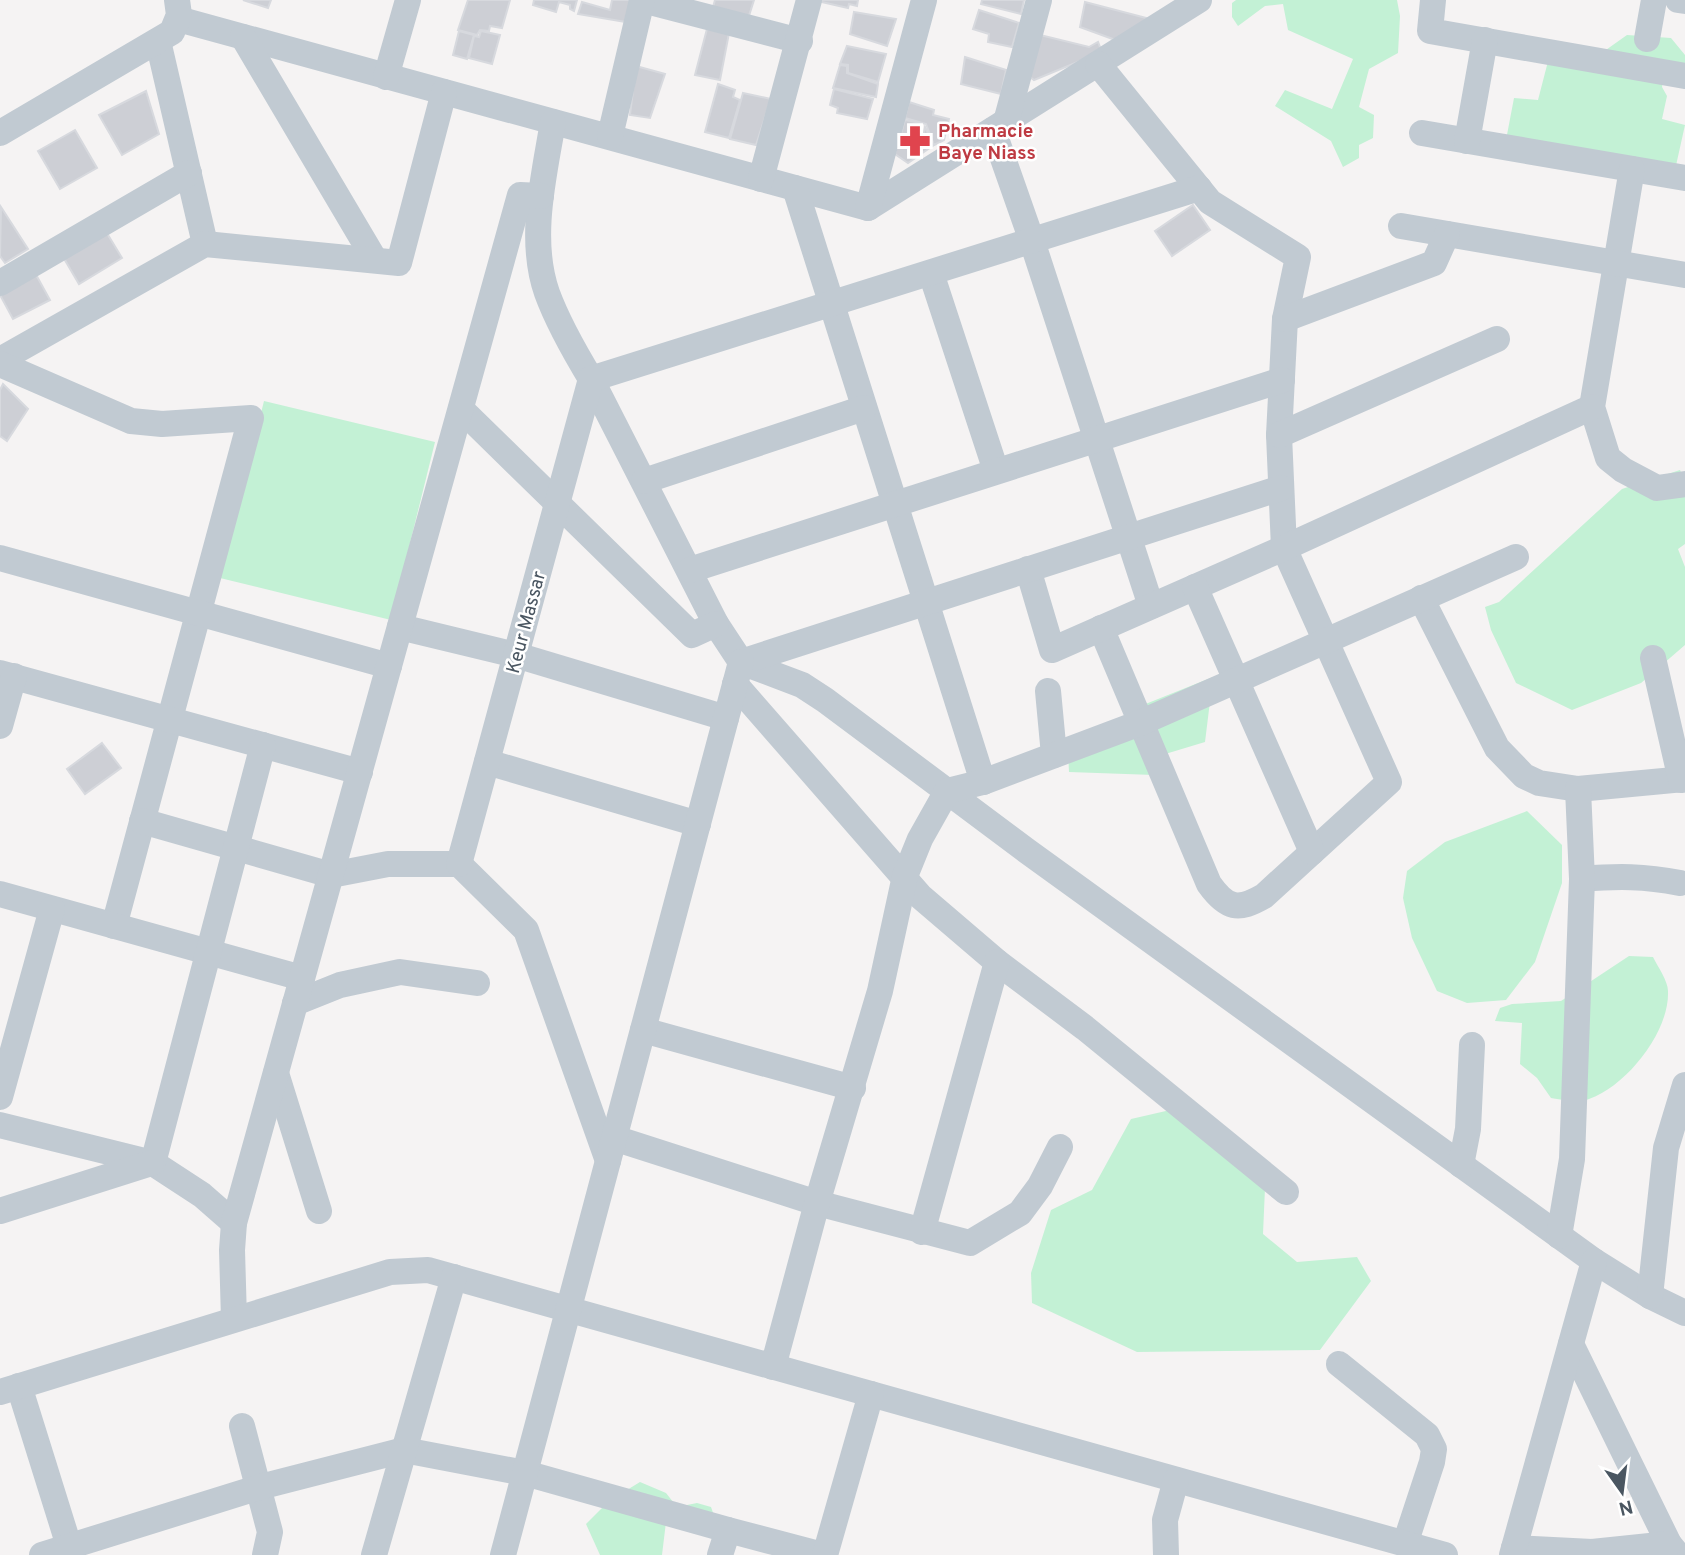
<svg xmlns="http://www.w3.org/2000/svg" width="1685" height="1555" viewBox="0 0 1685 1555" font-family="Overpass,sans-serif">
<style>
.green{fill:#c3f1d5}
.building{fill:#cdcfd5;stroke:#d7d9de;stroke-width:2}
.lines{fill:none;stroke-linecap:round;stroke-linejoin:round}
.minor{stroke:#c1cad2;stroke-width:26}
.labels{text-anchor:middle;stroke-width:5;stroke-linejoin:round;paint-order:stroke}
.health-label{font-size:19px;font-weight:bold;fill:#be3a42;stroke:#fff;text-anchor:start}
.street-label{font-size:19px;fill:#4a5661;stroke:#fff}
</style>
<rect width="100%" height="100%" fill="#f5f3f3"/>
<!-- green -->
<g class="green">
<path d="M1236,0h161l3,16 -2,37 -29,16 -10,38 15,8 -1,23 -14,7v13l-16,9 -12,-26 -56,-35 10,-16 47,19 21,-50 -65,-29 -5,-26 -18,2 -27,20 -6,-9v-14z"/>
<path d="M1627,35l44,3 14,17v12l-19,-5 -4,25 5,9 -5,23 23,6 -10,45 -169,-30 8,-42 24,2 15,-58 50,10z"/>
<path d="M264,401l171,41 -44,178 -171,-42z"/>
<path d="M1680,470l5,12v62l-7,5 7,18v78l-44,38 -69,27 -56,-27 -25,-53 -6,-23 14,-5 123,-113z"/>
<path d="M1213,677l-8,65 -53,16 2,17 -85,-3 -1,-21 44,-9 16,-31z"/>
<path d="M1527,811l35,34v38l-27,79 -29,38 -39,3 -30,-12 -25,-53 -9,-40 4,-27 38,-29z"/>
<path d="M1629,956l24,1c5,10 15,24 15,34 2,42 -45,100 -85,110 -9,2 -23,-2 -32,-3l-14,-20 -17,-14 2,-41 -27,-2 5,-13 12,-4 49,-3z"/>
<path d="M1179,1108l87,57 -3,69 34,28 60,-5 14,24 -51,69 -183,2 -105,-49 -1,-30 20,-63 41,-20 39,-71z"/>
<path d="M640,1482l26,11 11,14 20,-4 14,4 6,17 -51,-2 -4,33h-62l-14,-31 23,-23z"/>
</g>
<!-- building -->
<g class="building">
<path d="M243,0h28l-3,8z"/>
<path d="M468,0h42l-8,28 -12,-2 -1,5 -9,-1 -3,5 -19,-5z"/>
<path d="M534,0h43l-3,11 -4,-2v-4l-11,-3 -3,10 -23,-7z"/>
<path d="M612,0h18l-4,22 -48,-8 4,-12 28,8z"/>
<path d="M715,0h39l-7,22 -36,-8z"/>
<path d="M813,0h45l-1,6 -8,-2 -1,4z"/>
<path d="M982,0h42l-3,14 -40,-10z"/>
<path d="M1085,2l65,17 -29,23 -41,-15z"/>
<path d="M979,10l40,13 -7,24 -24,-5 1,-8 -16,-5z"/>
<path d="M854,12l42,7 -9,27 -37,-12z"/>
<path d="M707,29l22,4 -9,47 -25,-5z"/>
<path d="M459,31l15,4 -7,24 -14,-4z"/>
<path d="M481,31l19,4 -8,29 -23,-6 5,-22 5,1z"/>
<path d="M1036,34l53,13 9,-5 4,10 -68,28 -8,-6z"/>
<path d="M847,46l39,8 -8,28 -30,-9v-8l-8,-1z"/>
<path d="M965,57l41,13 -5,24 -40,-10z"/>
<path d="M840,65l7,1v7l31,11 -2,13 -43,-9z"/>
<path d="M636,66l29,8 -15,44 -20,-3z"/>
<path d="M718,84l17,6 -2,7 7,3 -11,38 -24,-6z"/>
<path d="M834,89l39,10 -6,20 -30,-6 1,-5 -8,-3z"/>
<path d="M146,91l13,43 -37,21 -23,-40z"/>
<path d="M743,93l28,6 -15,46 -26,-6z"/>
<path d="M909,102l25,8 -1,5 16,4 -5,21 -10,5 -8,-21 -21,-6z"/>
<path d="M905,120l16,3 -4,13 6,1 2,-10 9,18 -26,18 -13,-9z"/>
<path d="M75,130l22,38 -37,21 -22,-38z"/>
<path d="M1193,205l17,25 -38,26 -17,-25z"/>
<path d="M1,207l27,42 -23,14 -5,-7z"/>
<path d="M105,230l17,28 -43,26 -17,-29z"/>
<path d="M34,271l16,29 -37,19 -13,-24z"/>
<path d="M3,384l25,25 -21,32 -7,-5v-46z"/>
<path d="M102,743l19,25 -36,26 -18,-25z"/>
</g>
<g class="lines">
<!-- minor -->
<g class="minor">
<path d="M642,0l158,41"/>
<path d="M1433,0l-3,31 255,45"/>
<path d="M1678,0l7,1"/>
<path d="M178,19l690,189 331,-208"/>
<path d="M243,37l132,223"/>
<path d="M1647,39l7,-39"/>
<path d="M158,41l47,203"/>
<path d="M1098,64l112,138 88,55 -13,62 -6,116 5,113 105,234 -125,114c-26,15 -37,13 -55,-12l-108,-256"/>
<path d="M386,77l22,-77"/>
<path d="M553,122c-9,54 -25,117 -6,171 11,30 27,58 44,86l125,245 25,38 61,23 23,15 202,151 567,410 56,35 35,17"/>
<path d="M1006,122l33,-122"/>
<path d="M993,130l39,111 119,365"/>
<path d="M0,133l172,-101 7,-17 -2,-15"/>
<path d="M1422,133l263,45"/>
<path d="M610,136l32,-136"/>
<path d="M1467,141l18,-101"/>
<path d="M1632,169l-40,238 16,51 15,12 34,18 28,-4"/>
<path d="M761,179l48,-179"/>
<path d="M795,188l188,594"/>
<path d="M868,208l56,-208"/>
<path d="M1401,226l284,49"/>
<path d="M931,273l65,198"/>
<path d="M0,283l189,-110"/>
<path d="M1285,319l149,-56 13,-29"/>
<path d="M0,360l205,-116 194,19 45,-171"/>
<path d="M0,364l131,57 31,3 89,-6 -137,508"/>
<path d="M461,409l231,226 24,-11"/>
<path d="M1279,435l218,-96"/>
<path d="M644,481l220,-73"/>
<path d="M0,558l389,108"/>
<path d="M1028,569l24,81 232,-102 308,-141"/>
<path d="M690,570l592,-190"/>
<path d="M1195,587l117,265"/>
<path d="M1421,598l76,150 27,28 15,7 39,6 107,-10"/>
<path d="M400,627l116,28 210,63"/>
<path d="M1653,658l28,122"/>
<path d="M741,662l540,-174"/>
<path d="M0,673l360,99"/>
<path d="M735,684l186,213 76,65 88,66 201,164"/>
<path d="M1048,691l6,64"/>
<path d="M0,726l14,-50"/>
<path d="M487,762l211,62"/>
<path d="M142,821l189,54 57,-11h71l67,66 82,231"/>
<path d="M459,864l132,-485 608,-191"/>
<path d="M1582,879c36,-3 62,-3 98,4"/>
<path d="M0,894l302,84"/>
<path d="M295,1003l45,-18 60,-13 77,11"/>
<path d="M643,1030l210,58"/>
<path d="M276,1073l43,138"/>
<path d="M0,1097l52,-188"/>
<path d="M0,1125l153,38 49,32 32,28"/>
<path d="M614,1138l203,65 153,40 50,-30 20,-27 20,-39"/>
<path d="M153,1163l110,-418"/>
<path d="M1461,1165l7,-36 4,-84"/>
<path d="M0,1211l151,-48"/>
<path d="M922,1232l75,-270"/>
<path d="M1559,1236l13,-77 10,-280 -4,-90"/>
<path d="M1650,1296l16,-148 19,-63"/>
<path d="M234,1319l-2,-69 2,-27 286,-1028 21,1"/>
<path d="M1571,1344l98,200 9,11"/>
<path d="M1339,1364l88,71 7,14 -2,13 -27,82"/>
<path d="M773,1367l44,-164 63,-212 25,-115 15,-37 27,-48 36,-9 157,-59 376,-166"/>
<path d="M19,1386l50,160"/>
<path d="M0,1392l390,-120 38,-2 1017,285"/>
<path d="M242,1426l28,106 -5,23"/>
<path d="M1514,1548l78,4 77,-8"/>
<path d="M42,1555l218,-68 144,-37 121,23 203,57"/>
<path d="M374,1555l80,-278"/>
<path d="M503,1555l238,-893"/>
<path d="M720,1555l8,-25 95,25"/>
<path d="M825,1555l46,-161"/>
<path d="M1166,1555l-1,-35 11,-40"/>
<path d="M1512,1555l82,-294"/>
</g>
</g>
<!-- icons -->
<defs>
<symbol id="pharmacy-bare" viewBox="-9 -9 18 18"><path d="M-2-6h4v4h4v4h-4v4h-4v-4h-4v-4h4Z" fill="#e0444e" stroke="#fff" stroke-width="2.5" paint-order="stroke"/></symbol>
</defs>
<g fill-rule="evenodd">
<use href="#pharmacy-bare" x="893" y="119" width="44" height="44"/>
</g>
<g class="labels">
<!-- health labels -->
<g class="health-label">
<text x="938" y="137">Pharmacie<tspan x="938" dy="22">Baye Niass</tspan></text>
</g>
<!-- street labels -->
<g class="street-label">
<text transform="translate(525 622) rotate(-75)" y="7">Keur Massar</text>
</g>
</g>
<!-- north arrow -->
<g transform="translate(1622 1492) rotate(166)" stroke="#ffffff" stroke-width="5" paint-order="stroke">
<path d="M0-5L12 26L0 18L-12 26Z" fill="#4a5661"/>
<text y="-10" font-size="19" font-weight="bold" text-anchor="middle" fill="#4a5661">N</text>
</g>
</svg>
